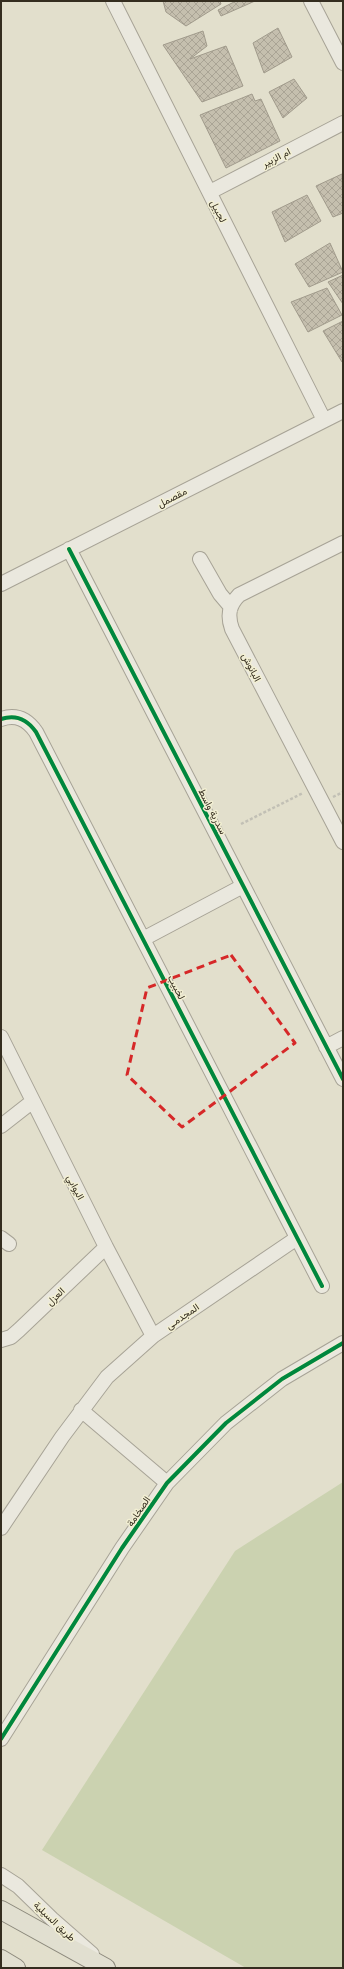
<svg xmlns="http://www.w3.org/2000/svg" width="344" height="1969" font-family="'Times New Roman',Vazirmatn,serif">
	<defs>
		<pattern id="building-cross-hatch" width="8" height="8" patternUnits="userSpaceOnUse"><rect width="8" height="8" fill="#c5bfae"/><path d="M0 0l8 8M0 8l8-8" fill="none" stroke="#aaa495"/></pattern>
	</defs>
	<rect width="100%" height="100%" fill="#e2dfcc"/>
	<path fill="#cbd2b0" d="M343,1482V1968H246L42,1850L235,1551Z"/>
	<path fill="url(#building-cross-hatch)" stroke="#a19b8c" d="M163,1H220L221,4L186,26L166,12Z
		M236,1H255L221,16L218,10Z
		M278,28L292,57L264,73L253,43Z
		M203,31L207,46L190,59L226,46L243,86L202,102L163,45Z
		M294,79L307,98L283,118L269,92Z
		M252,94L255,101L261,99L280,141L226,168L200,115Z
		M342,174L343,213L333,217L316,186Z
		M307,195L321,221L285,242L272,212Z
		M330,243L343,272L309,287L295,264Z
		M343,275V304L328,282Z
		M327,288L342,315L308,332L291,302Z
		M343,321V361L342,362L323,331Z"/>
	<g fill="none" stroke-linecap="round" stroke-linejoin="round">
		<defs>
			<path id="minor" d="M113,1L324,420
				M311,1L343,63
				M210,192L343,123
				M343,543L239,595C229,605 227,615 232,629L343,842
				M69,549L343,1079
				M200,559L220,594L231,607
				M1,584L343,411
				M1,719C16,714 27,719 36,732L322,1286
				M143,939L243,886
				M1,1037L106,1247L153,1336
				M326,1047L343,1038
				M1,1126L33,1101
				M1,1238L9,1244
				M1,1340L11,1337L19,1330L106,1247
				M81,1410L167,1483
				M1,1528L62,1437L107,1377L153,1336L297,1238
				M1,1739L122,1548L167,1483L226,1423L282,1379L343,1343
				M1,1875L18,1886L52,1919L92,1954"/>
			<path id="major" d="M1,1910L106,1968
				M1,1959L16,1968"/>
		</defs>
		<use href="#minor" stroke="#a7a396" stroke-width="16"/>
		<use href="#major" stroke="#8c897c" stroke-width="20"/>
		<path stroke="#c2c0b5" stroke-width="2.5" stroke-dasharray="3 2" stroke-linecap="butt" d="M333,797L343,792
			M241,824L303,793"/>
		<use href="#minor" stroke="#eae8de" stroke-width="14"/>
		<use href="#major" stroke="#e1dfd0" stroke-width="18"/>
		<defs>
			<path id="cycleway" d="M69,549L343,1079
				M1,719C16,714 27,719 36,732L322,1286
				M1,1739L122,1548L167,1483L226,1423L282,1379L343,1343"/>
		</defs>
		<use href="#cycleway" stroke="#f2efd3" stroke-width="6"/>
		<use href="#cycleway" stroke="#00873e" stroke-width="4"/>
	</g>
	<path fill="none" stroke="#d62828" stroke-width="3" stroke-dasharray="8 5" stroke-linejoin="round" d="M231,955L295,1043L182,1127L127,1075L147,988Z"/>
	<g text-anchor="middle" stroke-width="3" stroke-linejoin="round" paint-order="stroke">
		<g font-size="10" fill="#342d1f" stroke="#f2efd3">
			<text transform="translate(276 157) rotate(-27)" y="4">ام الزبير</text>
			<text transform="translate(219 211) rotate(63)" y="4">لجبيل</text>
			<text transform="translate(172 497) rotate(-27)" y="4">مقصمل</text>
			<text transform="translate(252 667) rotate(63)" y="4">البانوش</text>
			<text transform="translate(213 811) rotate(63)" y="4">سدرية واسط</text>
			<text transform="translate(177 987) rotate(63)" y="4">لخبيب</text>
			<text transform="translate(76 1187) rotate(63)" y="4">اليوابي</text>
			<text transform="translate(55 1296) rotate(-44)" y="4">العزل</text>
			<text transform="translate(182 1316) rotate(-34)" y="4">المجدمـى</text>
			<text transform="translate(138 1511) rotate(-56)" y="4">الصخامة</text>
			<text transform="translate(55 1921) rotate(43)" y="4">طريق السيلية</text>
		</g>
	</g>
	<rect width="344" height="1969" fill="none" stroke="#342d1f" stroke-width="4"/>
</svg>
